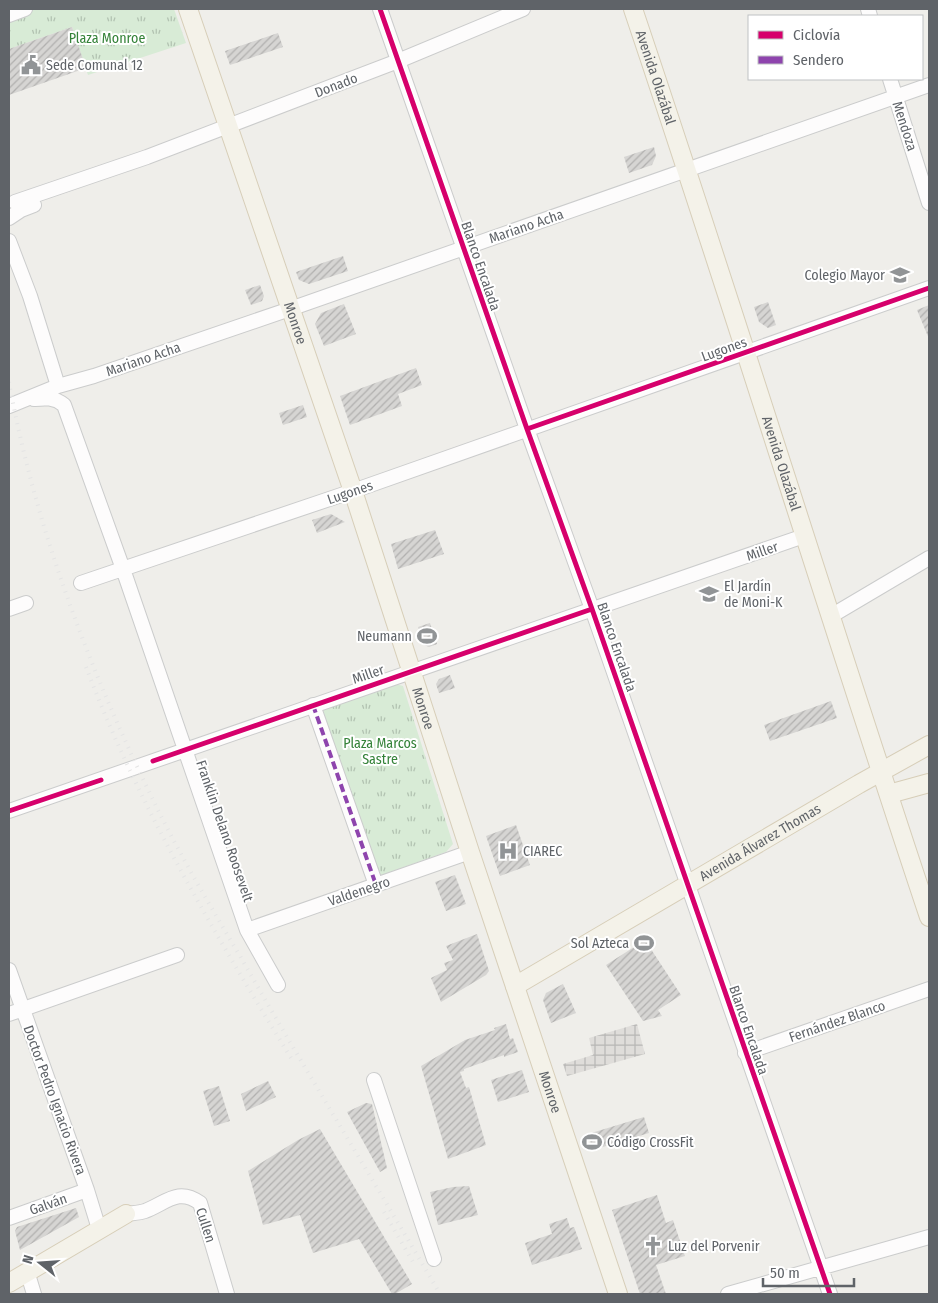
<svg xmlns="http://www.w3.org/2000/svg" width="938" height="1303" font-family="'Fira Sans Condensed',sans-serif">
	<defs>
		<pattern id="industrial-grid" width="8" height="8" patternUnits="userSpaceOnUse" patternTransform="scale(1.25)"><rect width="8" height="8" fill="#dfddda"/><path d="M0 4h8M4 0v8" fill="none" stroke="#b8b7b5"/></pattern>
		<pattern id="park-tufts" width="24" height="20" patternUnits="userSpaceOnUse" patternTransform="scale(1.25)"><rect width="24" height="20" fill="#d8ebd6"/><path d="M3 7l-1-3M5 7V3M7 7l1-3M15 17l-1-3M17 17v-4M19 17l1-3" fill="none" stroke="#b2c2b1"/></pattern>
		<pattern id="building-hatch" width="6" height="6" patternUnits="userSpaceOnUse" patternTransform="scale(1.25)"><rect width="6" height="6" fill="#d6d5d3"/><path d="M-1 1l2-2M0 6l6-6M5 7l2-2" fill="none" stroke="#b1b0af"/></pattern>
	</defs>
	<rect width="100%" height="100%" fill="#efeeea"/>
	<path fill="url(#industrial-grid)" d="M637,1024L645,1054L567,1076L563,1064L593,1055L589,1038Z"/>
	<path fill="url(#park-tufts)" d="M35,9H174L186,43L88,75L72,27L9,49V18Z
		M396,684L403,686L453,844L446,852L376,877L323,710Z"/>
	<path fill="url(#building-hatch)" d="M72,27L86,68L9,95V49Z
		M278,33L283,47L230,65L225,51Z
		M654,147L656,156L652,165L629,173L624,157Z
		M343,256L348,271L309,284L299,280L296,272Z
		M260,285L264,296L262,301L251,305L245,290Z
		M768,302L776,325L768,328L759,322L754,307Z
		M344,304L356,334L324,346L315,324L321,313Z
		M929,305V339L917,310Z
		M416,368L422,385L398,394L402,406L350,425L340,396Z
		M303,405L307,417L283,425L279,413Z
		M331,514L345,522L317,533L312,520Z
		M435,530L444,554L398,569L391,544Z
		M430,623L437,644L429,647L424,645L418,627Z
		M450,675L455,688L439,693L436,684L439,679Z
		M831,701L837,718L770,741L764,725Z
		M516,825L530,865L500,876L486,836Z
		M455,875L466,904L446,911L435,882Z
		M477,934L489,971L486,975L441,1002L431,978L447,970L444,963L453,960L446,946Z
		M645,940L681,995L658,1010L662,1016L643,1021L606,965Z
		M563,984L576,1013L551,1023L543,1000L546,993Z
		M506,1024L510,1039L513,1038L518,1052L504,1057V1055L464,1069V1071L460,1072L466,1088L469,1087L486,1145L448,1159L421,1066L465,1040L495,1030L494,1028Z
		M522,1070L529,1092L498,1102L491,1080Z
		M268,1081L276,1097L246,1111L241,1094Z
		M219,1086L230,1121L214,1126L203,1091Z
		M366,1103L372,1104L387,1168L380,1172L347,1112Z
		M644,1117L649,1133L593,1150L588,1134Z
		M320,1129L412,1284L395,1294H392L359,1239L313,1253L300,1215L263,1225L248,1171L298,1140Z
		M469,1186L478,1215L438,1225L430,1192L453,1187Z
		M657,1195L666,1223L673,1220L685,1256L656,1265L666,1294H640L612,1210Z
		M76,1208L79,1217L20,1250L15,1231L17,1227Z
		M567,1218L570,1228L574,1227L582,1249L532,1265L525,1243L552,1234L549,1224Z"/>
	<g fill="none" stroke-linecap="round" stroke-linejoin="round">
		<defs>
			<path id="minor" d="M380,9L527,429L592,609L830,1294
				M868,9L870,16
				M9,15L25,9
				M890,79L929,203
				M15,202L147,157L398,61L523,9
				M9,218L21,210L34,205
				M9,241L30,296L58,386
				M34,399C45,398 54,397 64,405L123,569L247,930L278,985
				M9,406L58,386L94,376L290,309L929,85
				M81,583L353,491L929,288
				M9,609L26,603
				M831,616L929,558
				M313,705L376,885
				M9,811L804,536
				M247,930L470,852
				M9,970L87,1190L99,1229
				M9,1014L177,955
				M745,1053L929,989
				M374,1080L434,1259
				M126,1214C132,1213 139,1213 145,1211C166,1203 178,1187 200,1203L227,1294
				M9,1218L87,1190
				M27,1271L34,1294
				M728,1294L929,1237"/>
			<g id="major">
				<path id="s1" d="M188,9L353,491L470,852L618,1294"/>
				<path id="s2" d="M633,9C735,311 828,615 929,917"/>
				<path d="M889,794L929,783"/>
				<path id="s3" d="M515,986L859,784L929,745"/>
				<path d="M9,1283L126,1214"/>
			</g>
		</defs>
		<use href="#minor" stroke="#cbcccc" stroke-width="16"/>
		<use href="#major" stroke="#d7ceb8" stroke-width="20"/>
		<use href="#minor" stroke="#fdfcfc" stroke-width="14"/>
		<use href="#major" stroke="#f4f2e9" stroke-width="18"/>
		<path stroke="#e4e4e4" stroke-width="4" stroke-dasharray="1 6" stroke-linecap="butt" d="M9,382C36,532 94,682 162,818C186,865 213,911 240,956C305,1070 374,1181 440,1294
			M86,667C138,805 214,933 291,1058
			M384,1212L413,1262"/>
		<path stroke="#8e44ad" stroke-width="4" stroke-dasharray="8 4" stroke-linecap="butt" d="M313,705L376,885"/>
		<defs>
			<path id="cycleway" d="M380,9L527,429L592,609L830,1294
				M527,429L929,288
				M153,761L592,609
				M9,811L101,780"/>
		</defs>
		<use href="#cycleway" stroke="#fff" stroke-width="8"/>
		<use href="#cycleway" stroke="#d6006c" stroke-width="5"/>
	</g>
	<defs>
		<symbol id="civic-bare" viewBox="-9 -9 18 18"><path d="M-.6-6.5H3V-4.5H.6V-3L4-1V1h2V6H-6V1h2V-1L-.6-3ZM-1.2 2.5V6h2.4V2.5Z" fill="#919496" stroke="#fff" stroke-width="2.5" paint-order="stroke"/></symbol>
		<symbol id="school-bare" viewBox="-9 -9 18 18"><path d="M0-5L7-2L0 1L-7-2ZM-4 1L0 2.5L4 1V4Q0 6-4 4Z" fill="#919496" stroke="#fff" stroke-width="2.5" paint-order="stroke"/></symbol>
		<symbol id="stadium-bare" viewBox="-9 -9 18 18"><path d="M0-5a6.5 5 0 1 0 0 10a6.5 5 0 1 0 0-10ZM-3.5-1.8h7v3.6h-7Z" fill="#919496" stroke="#fff" stroke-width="2.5" paint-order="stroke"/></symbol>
		<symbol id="hospital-bare" viewBox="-9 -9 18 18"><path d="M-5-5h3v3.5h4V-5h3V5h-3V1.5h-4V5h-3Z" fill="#919496" stroke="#fff" stroke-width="2.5" paint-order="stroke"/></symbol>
		<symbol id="church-bare" viewBox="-9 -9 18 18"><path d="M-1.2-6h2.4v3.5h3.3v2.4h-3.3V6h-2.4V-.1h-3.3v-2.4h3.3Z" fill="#919496" stroke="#fff" stroke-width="2.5" paint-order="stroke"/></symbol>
	</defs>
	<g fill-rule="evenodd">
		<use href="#civic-bare" x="17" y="51" width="28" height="28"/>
		<use href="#school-bare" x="886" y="261" width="28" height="28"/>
		<use href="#school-bare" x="695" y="580" width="28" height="28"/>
		<use href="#stadium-bare" x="413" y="622" width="28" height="28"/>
		<use href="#hospital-bare" x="494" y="837" width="28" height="28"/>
		<use href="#stadium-bare" x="630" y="929" width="28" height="28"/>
		<use href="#stadium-bare" x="578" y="1128" width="28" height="28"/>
		<use href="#church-bare" x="639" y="1232" width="28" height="28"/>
	</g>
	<g text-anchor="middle" stroke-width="4" stroke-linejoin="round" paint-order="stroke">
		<g font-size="14" fill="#348238" stroke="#fff">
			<text x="107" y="43">Plaza Monroe</text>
			<text x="380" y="748">Plaza Marcos<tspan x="380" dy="16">Sastre</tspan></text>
		</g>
		<g font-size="14" fill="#5f6368" stroke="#fff" text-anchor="start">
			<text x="46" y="70">Sede Comunal 12</text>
			<text x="885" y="280" text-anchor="end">Colegio Mayor</text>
			<text x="724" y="591">El Jardín<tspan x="724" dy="16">de Moni-K</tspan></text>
			<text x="412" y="641" text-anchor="end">Neumann</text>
			<text x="523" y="856">CIAREC</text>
			<text x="629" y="948" text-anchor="end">Sol Azteca</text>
			<text x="607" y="1147">Código CrossFit</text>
			<text x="668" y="1251">Luz del Porvenir</text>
		</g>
		<g font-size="14" fill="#5f6368" stroke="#fff">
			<text dy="5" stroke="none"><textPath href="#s2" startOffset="72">Avenida Olazábal</textPath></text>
			<text transform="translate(336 85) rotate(-21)" y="5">Donado</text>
			<text transform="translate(905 126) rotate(72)" y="5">Mendoza</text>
			<text transform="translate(526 226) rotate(-19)" y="5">Mariano Acha</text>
			<text transform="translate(481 266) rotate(71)" y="5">Blanco Encalada</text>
			<text dy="5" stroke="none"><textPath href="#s1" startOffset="332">Monroe</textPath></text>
			<text transform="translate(724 349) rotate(-20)" y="5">Lugones</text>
			<text transform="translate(143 359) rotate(-19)" y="5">Mariano Acha</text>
			<text dy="5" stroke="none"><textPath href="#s2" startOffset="478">Avenida Olazábal</textPath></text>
			<text transform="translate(350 492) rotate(-19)" y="5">Lugones</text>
			<text transform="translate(762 551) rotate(-19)" y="5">Miller</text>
			<text transform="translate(617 647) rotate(71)" y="5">Blanco Encalada</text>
			<text transform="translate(368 674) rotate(-19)" y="5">Miller</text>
			<text dy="5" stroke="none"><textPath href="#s1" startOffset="738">Monroe</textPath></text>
			<text transform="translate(225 831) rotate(71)" y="5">Franklin Delano Roosevelt</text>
			<text dy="5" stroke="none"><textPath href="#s3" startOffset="284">Avenida Álvarez Thomas</textPath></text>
			<text transform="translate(359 891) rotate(-19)" y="5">Valdenegro</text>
			<text transform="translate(837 1021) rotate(-19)" y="5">Fernández Blanco</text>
			<text transform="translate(749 1030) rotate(71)" y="5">Blanco Encalada</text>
			<text dy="5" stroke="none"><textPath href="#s1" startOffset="1142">Monroe</textPath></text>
			<text transform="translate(55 1100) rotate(70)" y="5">Doctor Pedro Ignacio Rivera</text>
			<text transform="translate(48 1204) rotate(-19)" y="5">Galván</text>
			<text transform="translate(206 1225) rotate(72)" y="5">Cullen</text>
		</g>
	</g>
	<rect width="938" height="1303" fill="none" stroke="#5f6368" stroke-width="20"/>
	<rect x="748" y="15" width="175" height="65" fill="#ffffff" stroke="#bfc1c3"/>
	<rect x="758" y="31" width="25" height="8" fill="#d6006c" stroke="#bfc1c3"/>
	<text x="793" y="40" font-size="15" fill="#5f6368">Ciclovía</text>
	<rect x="758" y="56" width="25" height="8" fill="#8e44ad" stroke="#bfc1c3"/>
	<text x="793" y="65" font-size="15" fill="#5f6368">Sendero</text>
	<g transform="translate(40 1263) rotate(287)" stroke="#ffffff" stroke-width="4" paint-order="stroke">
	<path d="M0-4L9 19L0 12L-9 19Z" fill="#5f6368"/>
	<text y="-8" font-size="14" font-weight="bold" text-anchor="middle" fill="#5f6368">N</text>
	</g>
	<path d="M763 1278v8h91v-8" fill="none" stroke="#5f6368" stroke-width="2.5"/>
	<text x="770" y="1278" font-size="15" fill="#5f6368" stroke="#ffffff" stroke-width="4" paint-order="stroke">50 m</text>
</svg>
